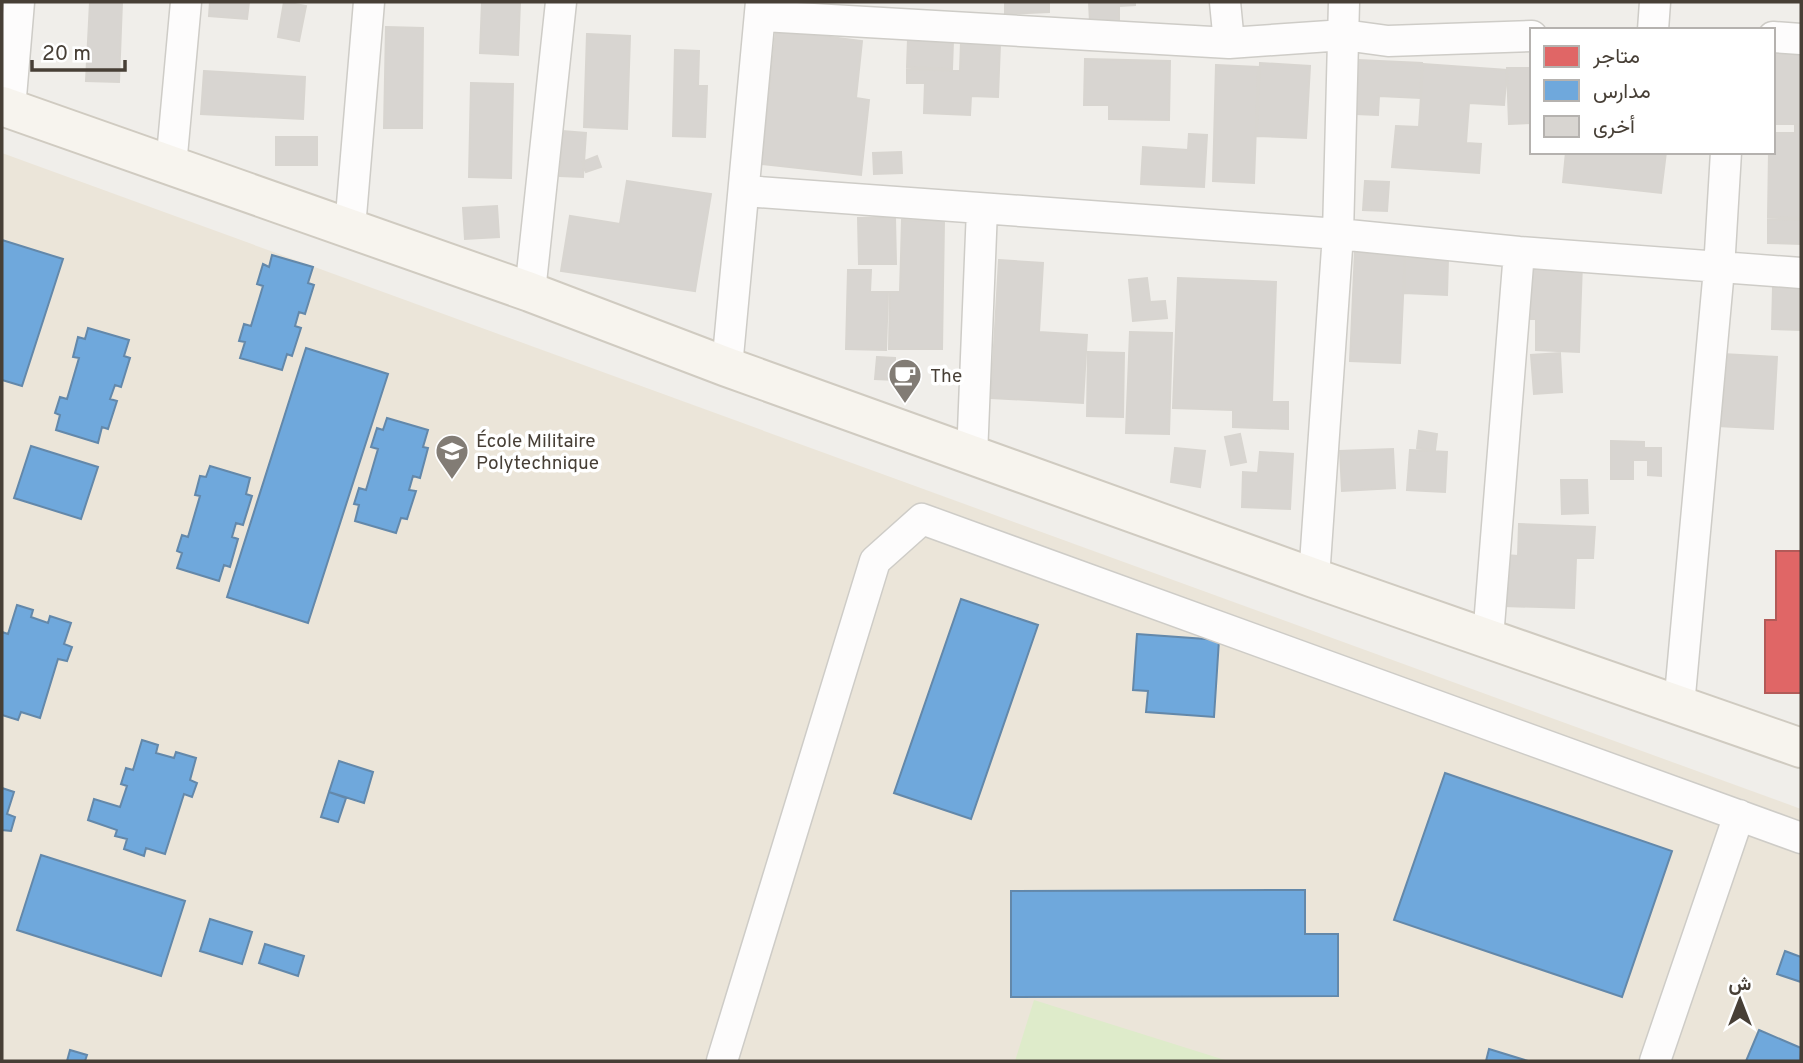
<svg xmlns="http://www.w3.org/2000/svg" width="1803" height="1063" font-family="Overpass,Vazirmatn,sans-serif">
	<rect width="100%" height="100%" fill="#f0eeea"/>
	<path fill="#ebe5d9" d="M2,153L1801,809V1061H2Z"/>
	<path fill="#deebca" d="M1034,1000L1228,1061H1015Z"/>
	<path fill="#e06666" stroke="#b25a58" stroke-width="2" d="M1776,551H1801V693H1765V620H1776Z"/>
	<path fill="#6fa8dc" stroke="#6388aa" stroke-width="2" d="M2,240L63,259L22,386L2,380Z
		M272,255L313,267L308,283L314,285L305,314L299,312L295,326L301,328L292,356L287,354L282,370L240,358L245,342L239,341L244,324L251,326L263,286L257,284L263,264L269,267Z
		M88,328L129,340L124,356L130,358L121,387L115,385L110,399L117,401L108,429L102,427L98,443L56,430L60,415L55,413L60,397L67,399L79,358L73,357L78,337L85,339Z
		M306,348L388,374L308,623L227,597Z
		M387,418L428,430L423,447L428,448L420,478L413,476L409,490L416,491L407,519L401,518L396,533L355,521L359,505L354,504L359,488L366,490L378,449L371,447L377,428L383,430Z
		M31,446L98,467L81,519L14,498Z
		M210,466L250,478L246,494L252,496L243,525L236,523L232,537L238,539L230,567L224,565L219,581L177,568L182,553L177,551L182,535L188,537L200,496L195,495L200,476L206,477Z
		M961,599L1038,625L971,819L894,793Z
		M17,605L33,610L31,617L48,623L50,616L71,623L64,644L72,647L67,661L58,659L40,718L21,712L18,720L2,715V632L8,634Z
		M1137,634L1219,640L1214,717L1146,712L1148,691L1133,690Z
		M142,740L158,745L156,753L174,758L176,752L196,758L190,780L197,783L192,797L184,794L165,854L146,848L144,856L124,849L127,839L115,836L117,830L88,820L94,799L120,807L127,786L121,784L126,768L133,770Z
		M339,761L373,772L364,803L329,792Z
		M1445,773L1672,851L1622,997L1394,920Z
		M2,788L14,792L7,814L15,817L11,831L2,830Z
		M329,792L346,798L338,822L321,817Z
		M41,855L185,901L161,976L17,930Z
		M1305,890V934H1338V996L1011,997V891Z
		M210,919L252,932L242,964L200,951Z
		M265,944L304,956L298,976L259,963Z
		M1785,951L1801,957V982L1777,974Z
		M1759,1030L1801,1048L1800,1061H1746Z
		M1489,1049L1528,1061H1486Z
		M70,1050L87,1055L85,1061H67Z"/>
	<path fill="#d8d5d1" stroke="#d8d5d0" stroke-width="2" d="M90,2H122L119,82L86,81Z
		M210,2H249L247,19L209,16Z
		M284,2L306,6L299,41L278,37Z
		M482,2H520L518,55L480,53Z
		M1005,2H1049V12L1005,14Z
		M1089,2H1135V5L1119,6V21L1090,22Z
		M386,27L423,28L422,128H384Z
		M776,30L862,41L856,98L869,100L861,175L761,164Z
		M587,34L630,36L627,129L584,127Z
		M908,39L953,41L952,69L907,67Z
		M961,42L1000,44L998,97L971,96L970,115L924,113L925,83H907V69L960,71Z
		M1775,49L1801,50V124H1773Z
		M675,50L699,51L698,86H707L705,137L673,136Z
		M1085,59L1170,61L1169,120L1109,119V105H1084Z
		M1358,60L1422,63L1420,98L1379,96L1378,115L1356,114Z
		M1260,63L1310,66L1306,138L1257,136Z
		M1423,64L1507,70L1504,105L1469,103L1466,143L1481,144L1479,173L1392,167L1396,126L1419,127Z
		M1216,65L1258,67L1254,183L1213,181Z
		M1507,68H1532V123L1509,124Z
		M204,71L305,77L303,119L201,114Z
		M471,83L513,84L511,178L469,177Z
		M1795,126H1801V218L1768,217L1769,152H1773V133H1795Z
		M562,131L586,133L583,177L560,176Z
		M1189,134L1207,135L1204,187L1141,184L1143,147L1188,150Z
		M276,137H317V165H276Z
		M901,152L902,173L874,174L873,153Z
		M1566,152H1666L1661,193L1563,182Z
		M597,156L601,167L586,172L582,162Z
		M627,181L711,194L695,291L561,271L570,216L620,224Z
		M1365,181L1389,182L1387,211L1363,210Z
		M497,206L499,237L465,239L463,208Z
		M895,217L896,264H859L858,218Z
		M1768,219L1801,220V244L1768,243Z
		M902,220L944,221L942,349H889L890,292H900Z
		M1355,251L1405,253L1400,363L1350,361Z
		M1405,258L1448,259L1447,295L1405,293Z
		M999,260L1043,263L1039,332L1087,335L1083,403L991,398Z
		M1530,261L1582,263L1579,352L1536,350V319H1528Z
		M848,270H871L870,292H888L886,350L846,349Z
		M1147,278L1150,302L1165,301L1167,318L1133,321L1129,280Z
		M1178,278L1276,282L1272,402H1288V429L1233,427V410L1173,408Z
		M1773,287H1801V330L1772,329Z
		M1130,332L1172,333L1169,434L1126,433Z
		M1088,352L1124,353L1123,417L1087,416Z
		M1560,353L1562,392L1534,394L1531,355Z
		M1722,354L1777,357L1773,429L1718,426Z
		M877,357L895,358V380L875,379Z
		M1419,431L1437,434L1435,450L1417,448Z
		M1240,434L1246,462L1231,465L1225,437Z
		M1611,441L1644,442V448H1661V476L1648,475V460H1633V479H1611Z
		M1175,448L1205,451L1200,487L1171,482Z
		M1393,449L1395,488L1342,491L1340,451Z
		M1410,450L1447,452L1445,492L1407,490Z
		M1260,452L1293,454L1290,509L1242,507L1243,472L1258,473Z
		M1561,480H1587L1588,513L1562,514Z
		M1519,524L1595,527L1593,558H1576L1574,608L1504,606L1506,555L1518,556Z"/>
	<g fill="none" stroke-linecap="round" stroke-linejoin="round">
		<defs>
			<path id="street" d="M1225,2L1229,43
				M761,16L1229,43L1344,35L1388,41L1532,36
				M1653,30L1655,2
				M1773,37L1801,39
				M10,109L19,2
				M171,166L186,2
				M745,191L1338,234L1519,252L1801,273
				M350,228L369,2
				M530,292L561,2
				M727,367L761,2
				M972,456L982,209
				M1314,578L1338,234L1344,2
				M1488,638L1519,252
				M1679,706L1719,269L1726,152
				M722,1061L875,561L922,519L1801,838
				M1655,1061L1739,815"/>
			<path id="secondary" d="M2,106L530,292L727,367L1314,578L1801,748"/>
		</defs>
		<use href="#street" stroke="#ceccc7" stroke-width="33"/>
		<use href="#secondary" stroke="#d0cbc1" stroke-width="42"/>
		<use href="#street" stroke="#fdfcfc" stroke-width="30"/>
		<use href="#secondary" stroke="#f7f4ee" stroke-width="38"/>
	</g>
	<defs>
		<symbol id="cafe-pin" viewBox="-11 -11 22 30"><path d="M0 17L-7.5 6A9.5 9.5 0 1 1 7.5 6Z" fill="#827c75" stroke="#fff"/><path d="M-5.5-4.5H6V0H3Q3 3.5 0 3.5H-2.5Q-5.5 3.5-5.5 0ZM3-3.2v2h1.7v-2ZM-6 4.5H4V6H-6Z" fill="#fff"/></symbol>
		<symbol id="university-pin" viewBox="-11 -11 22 30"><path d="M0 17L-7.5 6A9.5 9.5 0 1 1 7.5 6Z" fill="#827c75" stroke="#fff"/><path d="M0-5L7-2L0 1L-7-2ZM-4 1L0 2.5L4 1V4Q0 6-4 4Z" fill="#fff"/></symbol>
	</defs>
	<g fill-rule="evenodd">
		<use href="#cafe-pin" x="886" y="356" width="38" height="52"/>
		<use href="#university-pin" x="433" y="432" width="38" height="52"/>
	</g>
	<g text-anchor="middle" stroke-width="7" stroke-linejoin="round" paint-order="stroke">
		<g font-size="19" fill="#473f36" stroke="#fff" text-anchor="start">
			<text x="930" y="382">The</text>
			<text x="476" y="447">École Militaire<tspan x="476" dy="22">Polytechnique</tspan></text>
		</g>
	</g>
	<rect width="1803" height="1063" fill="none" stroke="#473f36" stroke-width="7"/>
	<rect x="1530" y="28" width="245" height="126" fill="#ffffff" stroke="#b5b2af" stroke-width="2"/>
	<rect x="1544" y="46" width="35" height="21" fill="#e06666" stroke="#b5b2af" stroke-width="2"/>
	<text x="1593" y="63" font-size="21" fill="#473f36">متاجر</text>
	<rect x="1544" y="80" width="35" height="21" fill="#6fa8dc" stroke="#b5b2af" stroke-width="2"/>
	<text x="1593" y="98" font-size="21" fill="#473f36">مدارس</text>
	<rect x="1544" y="116" width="35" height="21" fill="#d8d5d1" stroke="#b5b2af" stroke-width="2"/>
	<text x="1593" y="133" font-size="21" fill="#473f36">أخرى</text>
	<g transform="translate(1740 1000)" stroke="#ffffff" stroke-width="5" paint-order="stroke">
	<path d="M0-5L12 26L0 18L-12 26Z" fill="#473f36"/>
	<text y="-10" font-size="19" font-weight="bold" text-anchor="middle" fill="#473f36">ش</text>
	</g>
	<path d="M32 60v10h93v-10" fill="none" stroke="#473f36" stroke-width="3.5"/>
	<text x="42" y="60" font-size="21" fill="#473f36" stroke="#ffffff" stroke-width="5" paint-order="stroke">20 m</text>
</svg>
